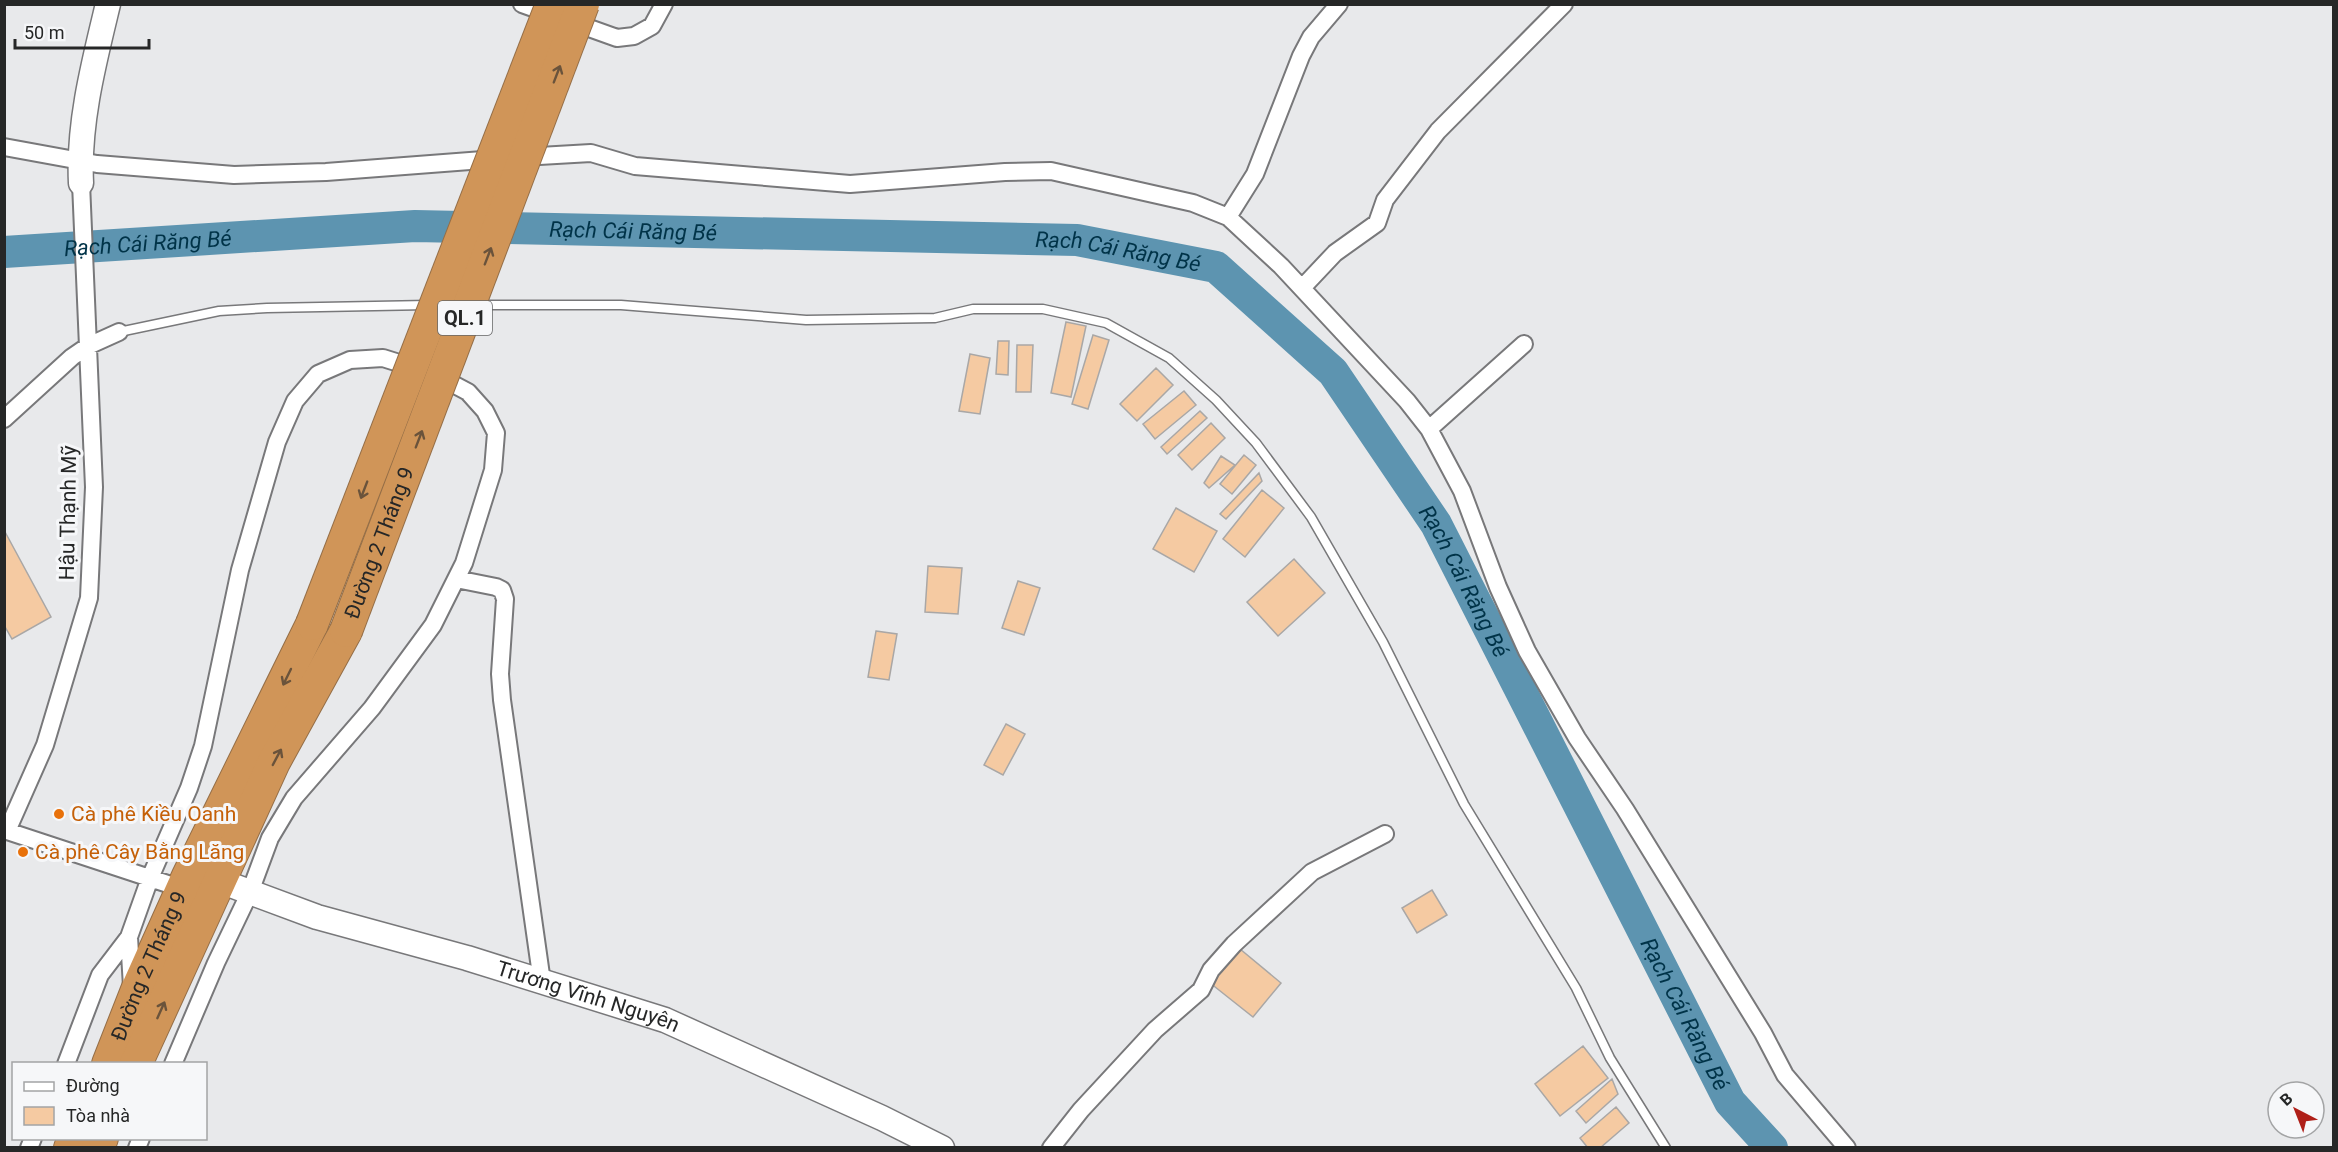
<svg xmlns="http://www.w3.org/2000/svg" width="2338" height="1152" font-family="Roboto,sans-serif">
	<rect width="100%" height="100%" fill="#e8e9eb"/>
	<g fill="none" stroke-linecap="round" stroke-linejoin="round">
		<path stroke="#5d94b0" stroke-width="32" id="s1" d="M4,252L415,226L1077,240L1216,267L1333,372L1436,524L1730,1102L1772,1148"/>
	</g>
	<path fill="#f5caa2" stroke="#a9a7a6" stroke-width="1.5" d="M1066,322L1086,326L1071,397L1051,393Z
		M1093,335L1109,340L1088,409L1072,404Z
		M998,341H1009L1008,375L996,374Z
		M1017,345H1033L1031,392H1016Z
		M970,354L990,358L980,414L959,411Z
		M1156,368L1173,385L1137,421L1120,404Z
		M1184,391L1196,405L1155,439L1143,424Z
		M1200,411L1207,418L1167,454L1161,447Z
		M1211,423L1225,438L1192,470L1178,455Z
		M1244,455L1256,465L1232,494L1220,484Z
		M1221,456L1235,465L1209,488L1204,483Z
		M1259,473L1262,481L1226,519L1220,514Z
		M1262,490L1284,508L1245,557L1223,539Z
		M1176,508L1217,531L1194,572L1153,549Z
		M4,530L51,617L12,639L4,625Z
		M1294,559L1325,593L1278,636L1247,602Z
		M928,566L962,568L958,614L925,612Z
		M1018,581L1040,588L1024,635L1002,628Z
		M876,631L897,634L889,680L868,677Z
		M1006,724L1025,734L1003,775L984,765Z
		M1432,890L1447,915L1417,933L1402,908Z
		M1234,944L1281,983L1253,1017L1205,979Z
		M1583,1046L1608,1078L1560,1116L1535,1084Z
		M1612,1079L1618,1094L1586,1123L1576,1111Z
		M1616,1107L1629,1123L1600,1148H1588L1580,1138Z"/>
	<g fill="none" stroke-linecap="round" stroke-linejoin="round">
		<defs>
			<path id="lane" d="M477,305H621L806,320L935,318L973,309H1043L1106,323L1169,358L1216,400L1256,443L1311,517L1383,642L1464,804L1576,988L1610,1058L1666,1148
				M119,332L219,311L267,308L428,305"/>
			<path id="street" d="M522,4L617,38L634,36L652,26L664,4
				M4,147L97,164L234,175L326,172L496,159
				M522,157L591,153L635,166L850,184L1005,172L1051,171L1193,203L1228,217L1281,266L1407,401L1429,429L1462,491L1498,587L1527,651L1577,738L1625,809L1763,1033L1785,1075L1847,1148
				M1228,217L1255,174L1301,56L1311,37L1339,4
				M1302,288L1335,253L1377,223L1385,200L1438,131L1564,4
				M4,419L72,357L88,346L119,332
				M1429,429L1524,344
				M456,579L496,587L502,590L505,599L500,674L502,700L542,982
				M4,830L183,889
				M7,831L45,745L89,598L94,487L81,183
				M129,937L132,987
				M66,1064L100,975L129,937L150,878L189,788L203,746L240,570L277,442L295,401L318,374L350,360L383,358L434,374L468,392L485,411L496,433L493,470L464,563L433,625L372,708L294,798L270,838L250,892L216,963L173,1064
				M29,1148L33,1138
				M137,1148L141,1138
				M1051,1148L1081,1110L1155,1030L1201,990L1211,970L1234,944L1312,872L1385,834"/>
			<g id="secondary">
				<path d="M81,183C78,123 94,62 108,4"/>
				<path id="s2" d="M220,881L317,917L467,958L665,1020L882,1118L942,1148"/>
			</g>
			<g id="highway">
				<path id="s3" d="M108,1064L139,985L188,876L312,624"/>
				<path d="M136,1064L274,762L346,631"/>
				<path d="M70,1148L74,1138"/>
				<path d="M98,1148L102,1138"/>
			</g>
		</defs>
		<use href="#lane" stroke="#78787a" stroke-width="11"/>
		<use href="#street" stroke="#78787a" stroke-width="20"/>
		<use href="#secondary" stroke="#78787a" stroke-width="27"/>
		<use href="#highway" stroke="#946e47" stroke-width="34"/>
		<use href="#lane" stroke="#fff" stroke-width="8"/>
		<use href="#street" stroke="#fff" stroke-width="16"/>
		<use href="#secondary" stroke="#fff" stroke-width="24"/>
		<use href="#highway" stroke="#d09558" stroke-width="32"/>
		<defs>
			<g id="highway-bridge">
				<path d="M312,624L552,4"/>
				<path id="s4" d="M346,631L583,4"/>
			</g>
		</defs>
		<use href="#highway-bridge" stroke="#946e47" stroke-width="34" stroke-linecap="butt"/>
		<use href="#highway-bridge" stroke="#d09558" stroke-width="32"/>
	</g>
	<defs><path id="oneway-shaft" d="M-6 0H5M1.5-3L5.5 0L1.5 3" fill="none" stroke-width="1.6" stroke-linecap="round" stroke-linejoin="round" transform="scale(1.5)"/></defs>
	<g stroke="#6a533b">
		<use href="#oneway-shaft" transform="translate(557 74) rotate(-69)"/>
		<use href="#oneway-shaft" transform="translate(488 256) rotate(-69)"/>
		<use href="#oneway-shaft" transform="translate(419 439) rotate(-69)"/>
		<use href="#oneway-shaft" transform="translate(364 490) rotate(111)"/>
		<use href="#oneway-shaft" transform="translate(287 677) rotate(116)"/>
		<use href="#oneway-shaft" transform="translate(277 757) rotate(-62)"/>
		<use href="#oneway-shaft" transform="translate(161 1010) rotate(-66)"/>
	</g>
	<g fill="#e8710a" stroke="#f6f7f9" stroke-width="2">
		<circle cx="59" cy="814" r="6"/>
		<circle cx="23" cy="852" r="6"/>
	</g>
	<g text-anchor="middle" stroke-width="6" stroke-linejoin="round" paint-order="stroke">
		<rect fill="#f6f7f9" stroke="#646566" stroke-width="1.5" x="438" y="301" width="54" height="34" rx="4.5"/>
		<g font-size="20" font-weight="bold" fill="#262727">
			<text x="465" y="325">QL.1</text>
		</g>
		<g font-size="21" fill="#262727" stroke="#f6f7f9">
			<text transform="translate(68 513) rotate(-89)" y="7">Hậu Thạnh Mỹ</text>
			<text dy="7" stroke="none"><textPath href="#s4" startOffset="94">Đường 2 Tháng 9</textPath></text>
			<text dy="7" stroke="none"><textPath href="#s3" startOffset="106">Đường 2 Tháng 9</textPath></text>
			<text dy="7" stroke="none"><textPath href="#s2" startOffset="386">Trương Vĩnh Nguyên</textPath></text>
		</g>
		<g font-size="21" fill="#c56008" stroke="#f6f7f9" text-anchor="start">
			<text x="71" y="821">Cà phê Kiều Oanh</text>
			<text x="35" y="859">Cà phê Cây Bằng Lăng</text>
		</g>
		<g font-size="22" font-style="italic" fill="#003348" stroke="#f6f7f9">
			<text dy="8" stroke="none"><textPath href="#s1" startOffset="630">Rạch Cái Răng Bé</textPath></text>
			<text dy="8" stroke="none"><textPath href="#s1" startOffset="144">Rạch Cái Răng Bé</textPath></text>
			<text dy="8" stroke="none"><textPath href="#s1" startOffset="1116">Rạch Cái Răng Bé</textPath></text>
			<text dy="8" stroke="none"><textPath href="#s1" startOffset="1620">Rạch Cái Răng Bé</textPath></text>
			<text dy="8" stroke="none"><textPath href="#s1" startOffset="2106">Rạch Cái Răng Bé</textPath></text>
		</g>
	</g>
	<rect width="2338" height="1152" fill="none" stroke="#262727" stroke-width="12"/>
	<rect x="12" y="1062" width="195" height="78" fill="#f6f7f9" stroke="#a3a4a5" stroke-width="1.5"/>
	<rect x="24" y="1082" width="30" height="9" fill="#ffffff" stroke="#a3a4a5" stroke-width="1.5"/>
	<text x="66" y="1092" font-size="18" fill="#262727">Đường</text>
	<rect x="24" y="1107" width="30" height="18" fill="#f5caa2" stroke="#a3a4a5" stroke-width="1.5"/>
	<text x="66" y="1122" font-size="18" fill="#262727">Tòa nhà</text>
	<g transform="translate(2296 1110) rotate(318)"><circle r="28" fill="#f6f7f9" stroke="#a3a4a5" stroke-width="1.5"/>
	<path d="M0-4.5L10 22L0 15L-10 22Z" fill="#af1f18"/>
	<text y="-9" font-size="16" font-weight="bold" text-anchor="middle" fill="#262727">B</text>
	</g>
	<path d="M15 39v9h134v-9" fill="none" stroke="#262727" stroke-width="3"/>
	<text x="24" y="39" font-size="18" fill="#262727" stroke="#f6f7f9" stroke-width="4.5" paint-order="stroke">50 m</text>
</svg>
